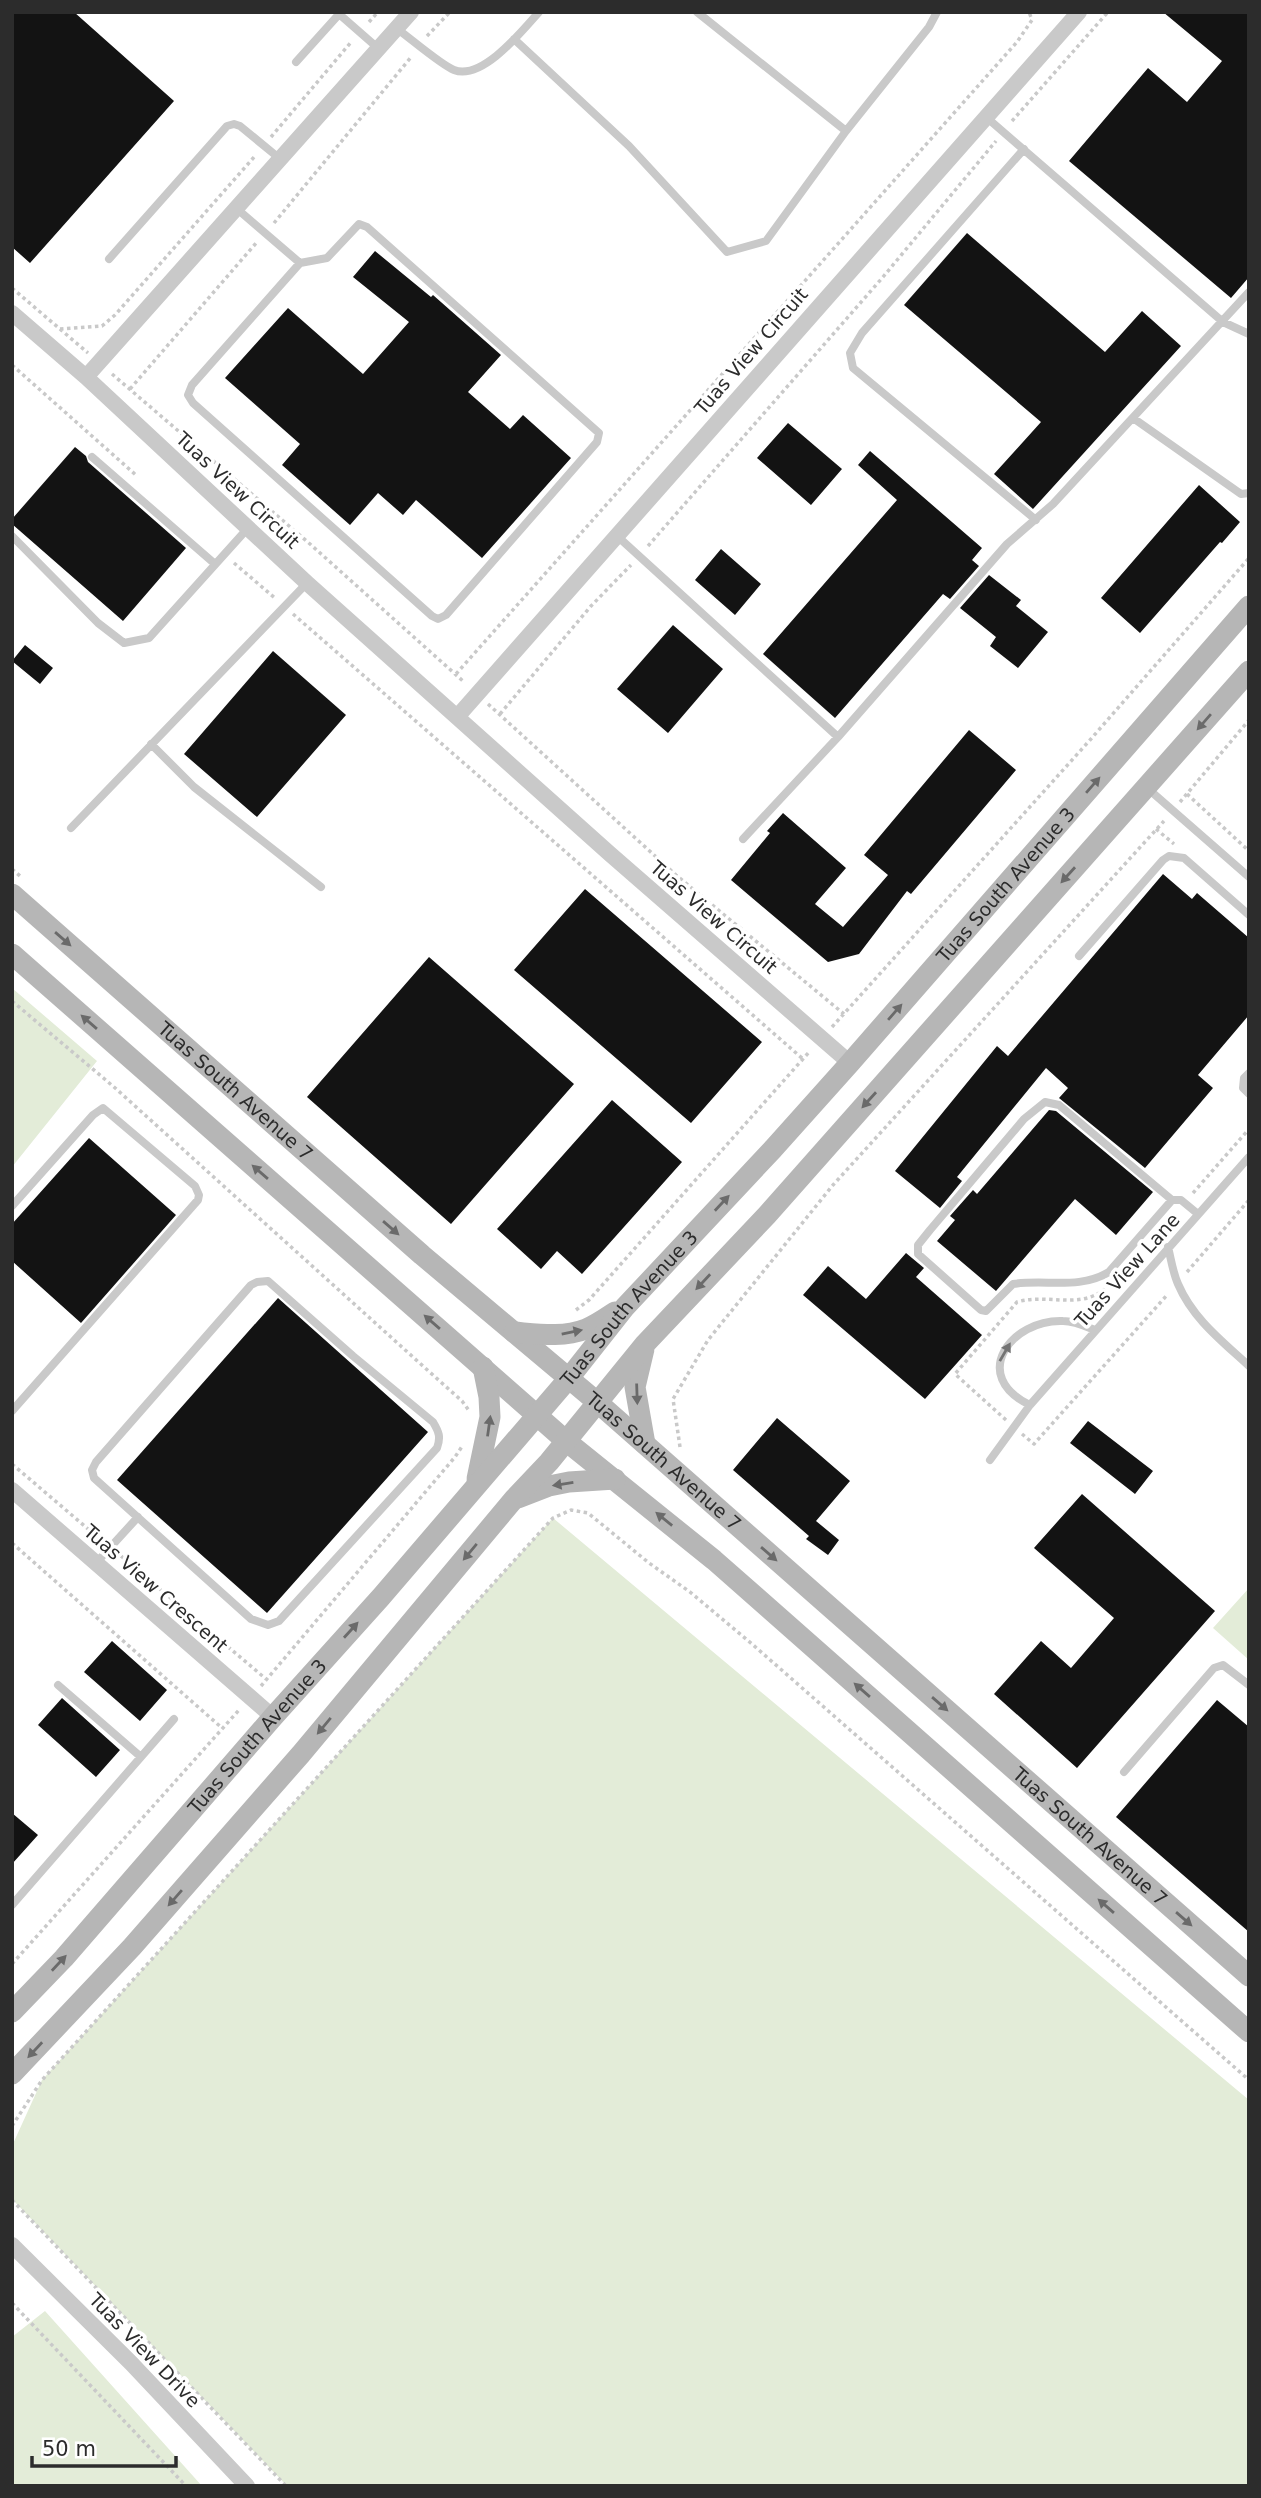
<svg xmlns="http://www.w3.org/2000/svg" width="1261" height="2498" font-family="'DejaVu Sans',sans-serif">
	<rect width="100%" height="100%" fill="#fff"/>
	<path fill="#e3ecd8" d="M12,988L97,1061L12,1167Z
		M553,1518L1249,2100V2486H287L12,2199V2146L42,2080Z
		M1249,1588V1660L1213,1628Z
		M45,2311L202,2486H12V2337Z"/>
	<path fill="#131313" d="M12,12H74L174,101L30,263L12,247Z
		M1163,12H1249V277L1231,298L1069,161L1148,68L1187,102L1222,61Z
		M967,233L1105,352L1142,311L1181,346L1033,509L994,474L1041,422L904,305Z
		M375,251L431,297L433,295L501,355L468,392L510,429L523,415L571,458L482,558L416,500L403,515L378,493L350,525L282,465L300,444L225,378L288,308L363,374L409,322L353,277Z
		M788,423L842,469L811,505L757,458Z
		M75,447L86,456L88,462L186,548L123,621L12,524V519Z
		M870,451L982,548L972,560L979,566L950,599L943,594L835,718L763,654L897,500L858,465Z
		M1199,485L1240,522L1222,543L1220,542L1140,633L1101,598Z
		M721,549L761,584L735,615L695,580Z
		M989,575L1021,600L1016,606L1048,632L1018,668L990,646L996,637L960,608Z
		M673,625L723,669L668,733L617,689Z
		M25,645L53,668L40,684L12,661Z
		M273,651L346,715L257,817L184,754Z
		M969,730L1016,770L911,894L907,891L859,954L828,962L731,880L770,833L767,831L783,813L846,868L815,904L843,927L888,875L864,855Z
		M1163,874L1192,899L1197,893L1249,938V1015L1198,1075L1213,1088L1145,1168L1059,1098L1068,1088L1046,1068L957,1177L962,1181L940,1208L895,1171L997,1046L1008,1056Z
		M585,889L762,1042L691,1123L514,970Z
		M429,957L574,1084L451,1224L307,1097Z
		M612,1100L682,1162L582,1274L557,1251L541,1269L497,1229Z
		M1049,1110L1056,1111L1153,1192L1116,1235L1075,1199L996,1291L937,1241L955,1220L950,1216L973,1190L977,1194Z
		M89,1138L176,1215L81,1323L12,1261V1224Z
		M906,1253L924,1268L916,1277L982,1335L925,1399L803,1295L828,1266L866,1299Z
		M278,1298L428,1432L267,1613L117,1480Z
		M777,1418L850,1481L816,1521L839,1540L828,1555L806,1539L809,1536L733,1470Z
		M1088,1421L1153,1471L1135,1494L1070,1443Z
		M1082,1494L1215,1611L1077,1768L994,1694L1041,1641L1071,1668L1114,1618L1034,1548Z
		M112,1641L167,1690L140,1721L84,1672Z
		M62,1698L120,1750L96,1777L38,1725Z
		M1217,1700L1249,1727V1932L1116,1817Z
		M12,1813L38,1835L12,1864Z"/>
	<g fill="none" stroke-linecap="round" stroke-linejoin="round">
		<path stroke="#c9c9c9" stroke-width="3.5" stroke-dasharray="3.5 3.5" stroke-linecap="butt" d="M369,22L378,12
			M427,36L450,12
			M1012,121L1108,12
			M271,137L352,41
			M274,223L412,56
			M12,288L88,353
			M60,329L102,326L115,315L255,156
			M12,365L137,476
			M112,374L310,544L464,682
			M130,389L257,242
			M648,546L883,277L996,141
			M234,563L276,599
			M293,614L803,1059
			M456,674L1017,42L1032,20L1029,12
			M488,704L676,875L844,1014
			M500,714L591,606L631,565
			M1187,794L1249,851
			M1180,802L1249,720
			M1156,829L1174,844
			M12,869L20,876
			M12,1001L114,1087L424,1367L462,1401L470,1412
			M832,1027L1090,740L1249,558
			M1193,1193L1249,1129
			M1187,1272L1249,1200
			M576,1310L589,1300L810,1051
			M1006,1420L955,1374L1017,1302C1047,1293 1079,1310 1105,1289
			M1022,1434L1034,1444L1168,1294
			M680,1447L673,1399L708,1340L833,1185L1164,821
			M12,1464L101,1540
			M12,1543L222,1728
			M121,1556L266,1679
			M261,1686L455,1457L463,1445
			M12,1964L239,1710
			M12,2126L42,2080L522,1552L553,1518L571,1510L588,1513L649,1563L690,1592L752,1644L1249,2080
			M12,2200L286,2486
			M12,2303L186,2486"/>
		<path stroke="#c9c9c9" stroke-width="8" d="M697,12L846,131
			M339,14L379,49
			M396,28C410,38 441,65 454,70C482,81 522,31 539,12
			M514,39L629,146L727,252L766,241L846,131L929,27L937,12
			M296,62L341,12
			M986,117L1223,322L1249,334
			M1024,149L862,333L850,353L853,368L1036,520
			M236,208L300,263
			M359,224L367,227L599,433L597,442L446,615L438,619L432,616L193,403L188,395L192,385L300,263L327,258Z
			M109,259L227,126L234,124L240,126L279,158
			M1133,418L1241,494L1249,493
			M92,457L215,564
			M616,535L838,737
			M12,536L98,623L124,643L149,638L248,528
			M151,744L194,787L321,887
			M1146,787L1249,877
			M71,828L307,583
			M743,839L838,737L1007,544L1053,504L1249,292
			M1079,956L1163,860L1169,856L1184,858L1249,915
			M1249,1073L1244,1078L1243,1088L1249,1094
			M1172,1200L1059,1105L1045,1102L1024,1119L930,1230L918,1245V1254L981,1310L986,1311L1013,1284C1046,1279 1079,1290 1109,1272L1172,1200H1181L1198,1214
			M12,1206L93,1115L103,1108L195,1186L199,1195L198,1200L12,1411
			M1168,1247C1171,1259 1173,1273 1178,1284C1193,1319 1222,1341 1249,1366
			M268,1281L353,1356L433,1422C439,1432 441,1437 437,1448L279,1621L268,1625L251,1619L94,1478L92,1470L96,1462L251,1285L257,1282Z
			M1030,1405C969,1376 1011,1319 1063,1321C1074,1321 1085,1326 1095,1330
			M990,1460L1030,1405L1249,1157
			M96,1563L138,1517
			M58,1685L141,1757
			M1124,1772L1214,1668L1223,1665L1249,1685
			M12,1905L174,1719"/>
		<path stroke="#c9c9c9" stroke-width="16" d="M12,313L86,377L307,583L610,854L850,1063
			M86,377L411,12
			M457,717L1079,12
			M12,1490L273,1717
			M12,2245L131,2363L247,2486"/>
		<g stroke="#b6b6b6" stroke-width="21">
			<path id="s1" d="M12,894L422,1255L597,1402L1249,1976"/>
			<path d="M12,954L566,1441L714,1560L1249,2032"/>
			<path d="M514,1332C538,1334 563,1338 586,1329C596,1325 606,1318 615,1312"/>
			<path d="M644,1349L635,1387L645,1444"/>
			<path d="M477,1479L490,1417L489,1397L483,1367"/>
			<path d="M518,1498L549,1486L569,1482L615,1479"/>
			<path id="s2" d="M12,2012L64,1958L273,1717L381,1597L569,1378L625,1307L773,1149L850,1063L1249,606"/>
			<path d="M12,2074L132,1947L301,1754L514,1499L549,1462L645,1344L767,1215L1249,671"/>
		</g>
	</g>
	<defs><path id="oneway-solid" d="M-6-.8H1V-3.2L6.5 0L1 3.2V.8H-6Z" transform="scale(1.75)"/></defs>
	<g fill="#6a6a6a">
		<use href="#oneway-solid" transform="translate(1204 722) rotate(131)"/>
		<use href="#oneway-solid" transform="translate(1093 785) rotate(-49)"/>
		<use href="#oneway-solid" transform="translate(1068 875) rotate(132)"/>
		<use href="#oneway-solid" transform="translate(63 939) rotate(41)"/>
		<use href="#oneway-solid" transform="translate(895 1012) rotate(-49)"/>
		<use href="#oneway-solid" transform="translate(89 1022) rotate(-139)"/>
		<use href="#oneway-solid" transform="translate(869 1100) rotate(132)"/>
		<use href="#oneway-solid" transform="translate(260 1172) rotate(-139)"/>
		<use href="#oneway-solid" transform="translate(722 1203) rotate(-47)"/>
		<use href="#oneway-solid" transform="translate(391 1228) rotate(41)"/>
		<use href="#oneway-solid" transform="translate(703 1282) rotate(133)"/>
		<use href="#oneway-solid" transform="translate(432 1322) rotate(-139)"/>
		<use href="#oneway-solid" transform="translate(572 1332) rotate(-11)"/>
		<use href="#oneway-solid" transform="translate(637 1394) rotate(88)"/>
		<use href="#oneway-solid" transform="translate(489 1426) rotate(-82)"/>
		<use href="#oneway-solid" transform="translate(563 1484) rotate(171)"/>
		<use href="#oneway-solid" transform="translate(664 1519) rotate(-141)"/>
		<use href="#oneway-solid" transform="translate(470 1552) rotate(130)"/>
		<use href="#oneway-solid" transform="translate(769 1554) rotate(41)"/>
		<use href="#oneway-solid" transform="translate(351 1630) rotate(-48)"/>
		<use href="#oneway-solid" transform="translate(862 1690) rotate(-139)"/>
		<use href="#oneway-solid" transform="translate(940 1704) rotate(41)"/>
		<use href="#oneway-solid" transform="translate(324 1726) rotate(130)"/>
		<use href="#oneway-solid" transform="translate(175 1898) rotate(131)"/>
		<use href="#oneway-solid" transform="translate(1106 1906) rotate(-139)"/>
		<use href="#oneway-solid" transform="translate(1184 1919) rotate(41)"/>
		<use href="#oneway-solid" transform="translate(59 1963) rotate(-47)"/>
		<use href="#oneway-solid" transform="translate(35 2050) rotate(133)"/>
	</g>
	<use fill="#737373" href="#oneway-solid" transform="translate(1005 1352) rotate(-60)"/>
	<g text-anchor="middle" stroke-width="7" stroke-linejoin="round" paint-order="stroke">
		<g font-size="19" fill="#2c2c2c" stroke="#fff">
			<text transform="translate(751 351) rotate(-49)" y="7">Tuas View Circuit</text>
			<text transform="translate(238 490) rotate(43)" y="7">Tuas View Circuit</text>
			<text dy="7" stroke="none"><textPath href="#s2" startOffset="1503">Tuas South Avenue 3</textPath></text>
			<text transform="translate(714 917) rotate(41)" y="7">Tuas View Circuit</text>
			<text dy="7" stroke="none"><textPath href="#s1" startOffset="298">Tuas South Avenue 7</textPath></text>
			<text transform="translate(1127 1270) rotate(-48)" y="7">Tuas View Lane</text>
			<text dy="7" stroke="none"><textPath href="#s2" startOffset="936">Tuas South Avenue 3</textPath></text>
			<text dy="7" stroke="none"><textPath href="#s1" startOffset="864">Tuas South Avenue 7</textPath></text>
			<text transform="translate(156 1588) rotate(41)" y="7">Tuas View Crescent</text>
			<text dy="7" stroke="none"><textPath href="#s2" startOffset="369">Tuas South Avenue 3</textPath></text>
			<text dy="7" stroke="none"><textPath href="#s1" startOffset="1432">Tuas South Avenue 7</textPath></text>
			<text transform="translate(145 2350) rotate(46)" y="7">Tuas View Drive</text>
		</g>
	</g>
	<rect width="1261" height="2498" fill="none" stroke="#2c2c2c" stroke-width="28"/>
	<path d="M32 2456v10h144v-10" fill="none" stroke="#2c2c2c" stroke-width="3.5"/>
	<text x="42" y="2456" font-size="21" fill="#2c2c2c" stroke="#ffffff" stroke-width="5" paint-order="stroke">50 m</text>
</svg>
